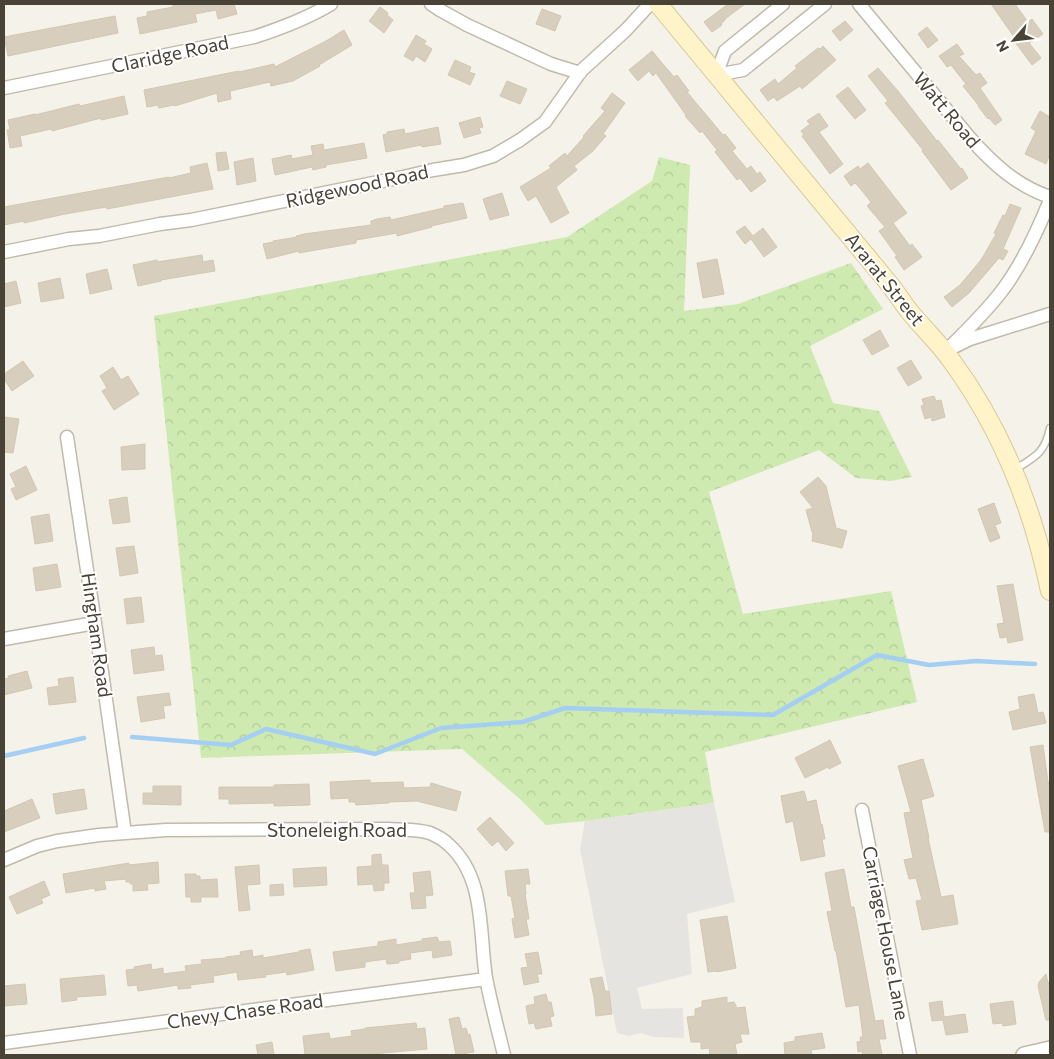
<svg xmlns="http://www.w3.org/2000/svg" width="1054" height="1059" font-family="Commissioner,sans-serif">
	<defs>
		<pattern id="forest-crowns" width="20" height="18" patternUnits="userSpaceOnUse" patternTransform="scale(1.25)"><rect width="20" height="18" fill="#ceeab1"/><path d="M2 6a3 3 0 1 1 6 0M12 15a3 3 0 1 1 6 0" fill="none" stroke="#b2ca99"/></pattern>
	</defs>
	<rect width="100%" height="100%" fill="#f5f2e9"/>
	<path fill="url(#forest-crowns)" d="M659,157L690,165L684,311L738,304L851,263L883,309L810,346L833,403L879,411L912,477L890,481L856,478L819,450L709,492L743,614L891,591L917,702L705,752L714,803L585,821L546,825L520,799L462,749L201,758L154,316L567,237L652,181Z"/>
	<path fill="#e6e4e1" d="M714,803L735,902L687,914L692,974L637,988L642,1009L683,1008L684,1038L653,1037L641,1033L629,1036L617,1033L580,849L585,821Z"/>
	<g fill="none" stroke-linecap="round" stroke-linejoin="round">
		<path stroke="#a4cff3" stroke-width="4.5" d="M132,737L231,745L266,729L375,754L441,728L523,722L565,708L773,715L877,655L929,665L976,661L1035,664
			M4,756L84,738"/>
	</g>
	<path fill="#d7cebe" stroke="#d2c7b1" d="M173,4H234L237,14L218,19L216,10L195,14L197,22L140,34L137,18L147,16V12L173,7Z
		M728,4H745L725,19V20L721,24L722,25L712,32L704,22Z
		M991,4H1015L1028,22L1032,19L1043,34L1029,43L1041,58L1032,65L1012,38L1014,37Z
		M380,7L388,13L387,15L393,20L384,33L369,21Z
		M542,9L561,16L555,31L536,24Z
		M115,16L118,33L8,56L4,37Z
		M845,21L853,30L840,41L832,31Z
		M927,27L938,40L928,48L918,34Z
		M344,30L352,45L319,65L320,66L293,81L271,86L270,82L230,91L231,99L218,102L217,93L175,106L174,105L159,108L158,105L147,107L144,90L239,71V72L274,64L275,67L326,41Z
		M416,35L426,41L424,44L432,49L425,62L416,56L413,61L404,56Z
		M957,44L964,54L959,56L976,75L980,73L987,83L980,88L1002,120L995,125L989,118L988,119L978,106H979L963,86L966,84L951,65L947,67L939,56Z
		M823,46L836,60L802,89L800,86L777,101L774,97L768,101L760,90L775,79L778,84L797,68L795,66L818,48L820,49Z
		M652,51L674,77L677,75L689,91L687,92L723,135L725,134L736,148L732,151L747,169L751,166L757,174L760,172L766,181L751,192L740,178L737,180L715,152L717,150L702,131L700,133L685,116L686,115L656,73L653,76L649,71L638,81L629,70Z
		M455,60L471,67L469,72L475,74L470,85L448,75Z
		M878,68L898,91L937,141L938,140L961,169L962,168L968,178L951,190L922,151L923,150L885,103L888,101L868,76Z
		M507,81L527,89L520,104L500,96Z
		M848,87L866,110L855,119L836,96Z
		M612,93L625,103L603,134L606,136L593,151L574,166L577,170L556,187L569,213L551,223L536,196L528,201L520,187L551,168L549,166L565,153L567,156L584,137L583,136L605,111L601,108Z
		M124,96L128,114L101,120V118L52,131L51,129L20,136L22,146L10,148L7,130H10L8,120L35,114V115L79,104L80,106Z
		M1040,111L1050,117V154L1046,164L1025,154L1036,131L1031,128Z
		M819,113L828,126L819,132L843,164L830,174L802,136L804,135L801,131L810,124L807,121Z
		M480,117L483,127L479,128L481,133L464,138L459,123Z
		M438,127L441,144L422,147L421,145L386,152L383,135L387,134V132L404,129L405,134Z
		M364,143L367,158L326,165V167L313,170L312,167L275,175L272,159L291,155L292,159L313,155L311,146L323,144L324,150Z
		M226,152L229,169L218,171L216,153Z
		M253,158L256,181L237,185L234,162Z
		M207,163L213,189L107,209L106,207L65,214L24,223V221L4,225V207L169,177V178L191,173L190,167Z
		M868,163L907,213L893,223L910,246L912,244L922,257L904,270L895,257L897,256L879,231L885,227L867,206L871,202L858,186L855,183L851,186L844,176L858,166L860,169Z
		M502,193L509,215L490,220L483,199Z
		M463,203L467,218L431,226L432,227L397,236V233L356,240V243L299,253V251L267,259L263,244L273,242V241L297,237L296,236L304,234L371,225V221L377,219L390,217L391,220L444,208V206Z
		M1010,204L1021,208L1003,249L1008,251L1003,260L999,258L969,293L952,307L944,297L960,285L981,260L996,234L994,233L1003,215L1005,216Z
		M745,226L753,236L763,228L777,247L764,257L751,239L745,244L736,232Z
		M202,255L203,262L213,260L215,271L161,280V281L138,286L133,265L157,260V262Z
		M717,259L724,294L703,298L697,263Z
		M107,269L112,289L90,294L86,274Z
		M60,278L64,298L41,302L38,283Z
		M16,281L21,303L4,307V284Z
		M880,330L889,346L872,355L863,340Z
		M911,360L922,378L908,386L897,368Z
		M23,361L34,376L12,391L4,379V374Z
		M113,367L121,380L128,376L139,394L114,410L102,391L107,388L100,376Z
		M934,396L936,401L941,400L945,417L932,421L931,417L925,419L921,406L924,405L922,399Z
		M4,417L19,419L13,453L4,452Z
		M145,444V469L122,470L121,447Z
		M26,466L37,490L16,500L11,489L16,487L10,474Z
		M818,477L826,486L836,528L847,531L842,548L812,541L813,533L812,532L806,510L813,508L800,492Z
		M127,497L130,522L113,524L109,500Z
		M994,503L1001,523L995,525L1000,538L990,542L978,509Z
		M49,514L53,541L35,544L31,517Z
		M134,546L138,573L120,576L116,548Z
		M57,564L61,587L36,591L33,568Z
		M1013,584L1023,640L1008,643L1007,637L1000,638L997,624L1004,623L997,586Z
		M141,597L144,622L127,624L124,599Z
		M154,647L155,656L162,655L164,670L134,674L131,650Z
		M27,671L32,688L4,695V679L9,678L8,676Z
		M73,677L76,702L49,705L47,688L59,686L58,679Z
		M169,693L171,705L163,706L165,718L141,722L137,697Z
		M1034,694L1038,713L1043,712L1046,723L1013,730L1009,712L1020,709L1018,697Z
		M830,740L841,763L829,769L828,767L805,778L795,758Z
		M1043,745L1048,782H1050V832H1045L1030,747Z
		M923,759L934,796L921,800L929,838H928L941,897L953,895L958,924L922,930L916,901L922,900L916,878L909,879L904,860L913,858L904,813L911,812L898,766Z
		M370,780V783L403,782L404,788L430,787L431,783L461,792L456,811L417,801L389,802V803L356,805L355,802H349V798L331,799L330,782Z
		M309,784L310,805L274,806V803L229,804V799H219V787H274V785Z
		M153,786H181V805L143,804V793H153Z
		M84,789L87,809L56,814L53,794Z
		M804,791L807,802L816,800L821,825L822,824L825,839H822L825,856L801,861L793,821L786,823L781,796Z
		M32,799L40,818L4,832V811Z
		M490,817L514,843L506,851L498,841L492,846L477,829Z
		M381,854L382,865H388L389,883H384V890L374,891L373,884L358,885L357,867L372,866V855Z
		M158,862L159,883L147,884L148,890L133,891V884H130V882H126V879L104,881L106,889L95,891V888L66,893L63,874L129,863V865Z
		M259,865L260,884L247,885L250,910L239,911L235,867Z
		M326,867L327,885L294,887L293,869Z
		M528,869L530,884H525L526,894H525L529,919H526L529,935L515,938L512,919L515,918L511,896H508L505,871Z
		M844,869L851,907H854L875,1021L883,1020L886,1039H879L882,1055H863L862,1051L858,1052L857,1042L861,1041L860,1037H863L859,1005L846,1007L836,951H835L827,912L832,911L825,873Z
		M430,871L433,895L425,896L426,908L412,909L410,893H415L413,873Z
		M185,874H196V876H200V880L217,879L218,897H201V902H191V897H186Z
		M44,881L50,895L41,899L43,903L17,914L9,897Z
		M283,884L284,895L270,896V885Z
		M727,916L736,968L717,972V971L708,972L700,920Z
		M437,937L439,942L450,941L452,955L433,958L432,950L410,953L411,959L399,961V963L387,964L386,959L365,962V967L336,971L333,952L378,946V942L396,939V945L422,941V939Z
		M310,949L314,970L287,975L286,972L265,975L266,977L238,980L237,972L213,976L214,982L190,985L191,988L178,989V985L138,991L137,985L128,986L126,970L135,969L134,967L151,964L152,970L163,968V974L186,971L185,966L202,964L201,960L226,958V957L241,955L240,952L252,950L253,957L263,955V958L299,952V951Z
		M538,952L542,974H537L539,982L524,985L521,968L528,967L525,954Z
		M1046,974L1048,983L1050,982V1020H1046L1038,986L1039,982Z
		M104,975L106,995L76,997L77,1000L62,1002L60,979Z
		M602,977L605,991H609L612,1014L596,1016L594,997L590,979Z
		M25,984L27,1004L4,1006V986Z
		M546,994L548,1002H551L554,1016L550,1017L552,1026L536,1029L534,1023L529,1024L526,1006L535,1004L534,997Z
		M727,997V1003L734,1002L737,1008L745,1007L749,1034H740L742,1042L735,1044L737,1055H710L709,1048L701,1049V1042H691L687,1017L695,1016V1009L702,1007V1001Z
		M942,1001L944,1017L965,1014L968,1032L946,1035L943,1020L932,1021L929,1003Z
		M1013,1001L1016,1024L1003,1026L1002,1023L993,1024L990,1004Z
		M459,1017L462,1029L466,1028L468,1035L470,1034L474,1052L456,1055L449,1019Z
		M416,1023L417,1029L425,1028L427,1049L361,1055H305L303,1036L329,1033L330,1039L352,1036L351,1031L365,1029V1028Z
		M822,1033L825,1048L811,1050L812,1055H785L784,1043L795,1041V1037Z
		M272,1042L274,1055H258L256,1045Z"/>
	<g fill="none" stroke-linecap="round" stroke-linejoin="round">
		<defs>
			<path id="service" d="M1014,470C1035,457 1045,453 1050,428"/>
			<path id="minor" d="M431,4L440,10L467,25L551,64L580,73L581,71
				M859,4L970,138C993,164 1017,186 1050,197
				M716,75L743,70L825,4
				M716,75L725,51L783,4
				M4,88L254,37C282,28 306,19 331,4
				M4,252L69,239L99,236L160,224L191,220L403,177L433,170L464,165L493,156L520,140L545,122L581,71L625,31L650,4
				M956,346L970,339L1050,314
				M945,352C964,333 984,314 1001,292C1022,265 1037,232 1050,200
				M67,437L95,623L125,833
				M4,639L95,623
				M862,810L910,1055
				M4,860L37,846L57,841L99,835L125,833L166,830L389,829C403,830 417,829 430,833C437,836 444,840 449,845C486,878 479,934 486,978C491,1004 498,1030 504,1055
				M4,1043L486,979"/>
			<path id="tertiary" d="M1024,1055L1050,1049"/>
			<path id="secondary" d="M658,4L891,286C897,294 903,303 909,311C923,328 939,343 951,360C1001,428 1033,508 1050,591"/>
		</defs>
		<use href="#service" stroke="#c1baab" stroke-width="9"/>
		<use href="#minor" stroke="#c1baab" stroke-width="15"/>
		<use href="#tertiary" stroke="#c1baab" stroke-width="18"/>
		<use href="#secondary" stroke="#d7c897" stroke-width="20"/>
		<use href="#service" stroke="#fff" stroke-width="6"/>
		<use href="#minor" stroke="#fff" stroke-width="12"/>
		<use href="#tertiary" stroke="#fff" stroke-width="15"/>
		<use href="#secondary" stroke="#fff4c9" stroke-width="18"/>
	</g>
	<g text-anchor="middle" stroke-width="4" stroke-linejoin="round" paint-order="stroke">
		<g font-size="19" fill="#494337" stroke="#fff">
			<text transform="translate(170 54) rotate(-12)" y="7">Claridge Road</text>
			<text transform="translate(947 110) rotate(50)" y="7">Watt Road</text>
			<text transform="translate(357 186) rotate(-12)" y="7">Ridgewood Road</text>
			<text transform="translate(885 279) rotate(51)" y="7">Ararat Street</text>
			<text transform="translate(97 635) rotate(82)" y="7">Hingham Road</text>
			<text x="337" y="837">Stoneleigh Road</text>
			<text transform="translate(886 933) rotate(79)" y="7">Carriage House Lane</text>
			<text transform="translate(245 1011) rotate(-8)" y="7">Chevy Chase Road</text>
		</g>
	</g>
	<rect width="1054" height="1059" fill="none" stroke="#494337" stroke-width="10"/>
	<g transform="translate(1014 40) rotate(242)" stroke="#ffffff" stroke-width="4" paint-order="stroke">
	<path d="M0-4L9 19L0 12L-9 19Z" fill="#494337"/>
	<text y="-8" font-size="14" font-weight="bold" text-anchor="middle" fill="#494337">N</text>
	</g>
</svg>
